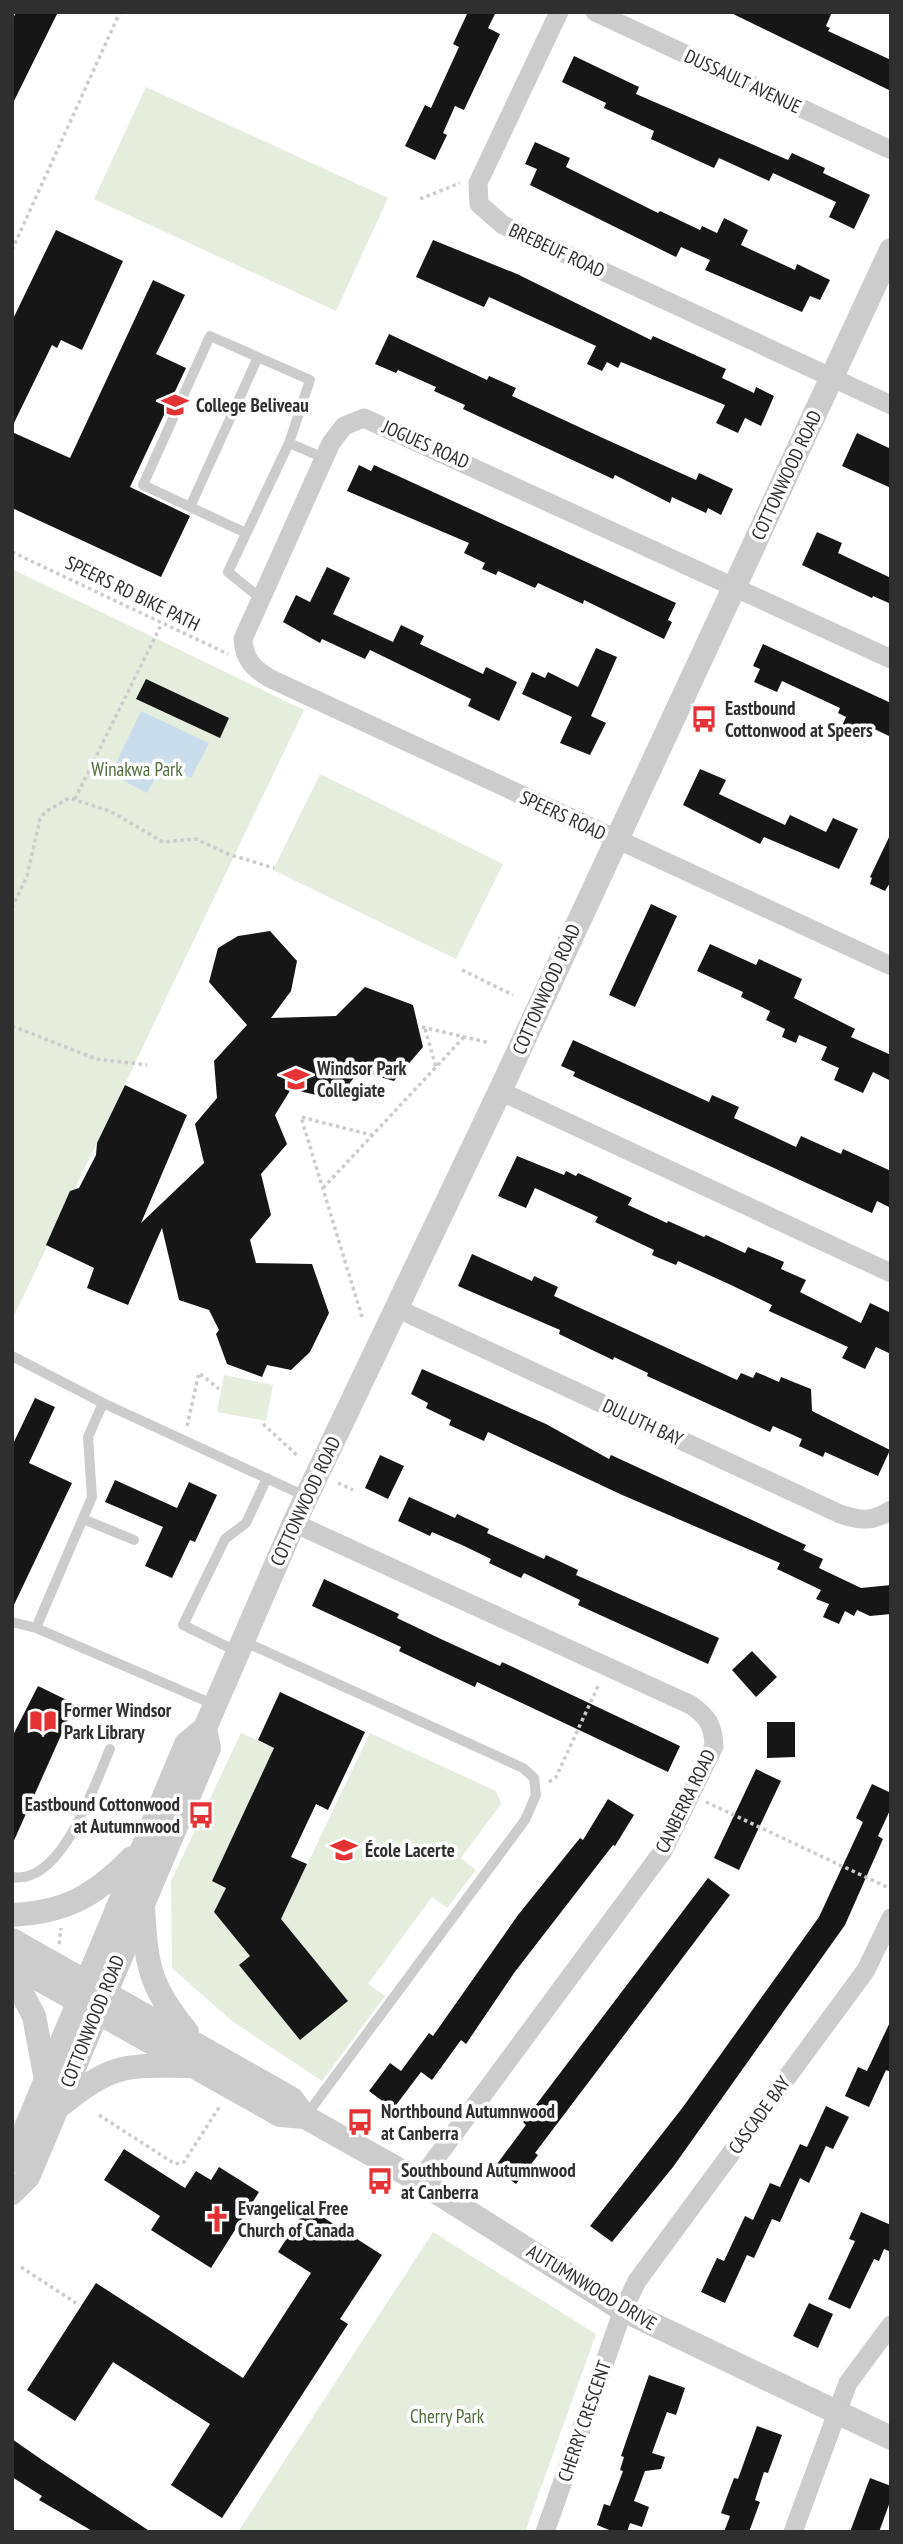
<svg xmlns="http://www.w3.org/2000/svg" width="903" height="2544" font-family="'PT Sans Narrow',sans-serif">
	<rect width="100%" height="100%" fill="#fff"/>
	<path fill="#e5eddd" d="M146,87L388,198L336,311L94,199Z
		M12,569L304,710L12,1320Z
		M320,774L503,864L456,959L273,870Z
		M224,1375L273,1385L266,1421L217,1412Z
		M241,1733L274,1748L212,1881L226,1888L214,1912L250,1956L239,1965L300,2040L348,2001L281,1919L370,1733L496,1791L501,1804L461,1858L476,1870L447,1908L432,1897L368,1984L385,1996L322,2081L232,2021L172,1968L171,1881Z
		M433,2232L596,2334L525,2532H238Z"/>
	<path fill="#caddec" d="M141,711L209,743L191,778L163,764L147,793L111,774Z"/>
	<path fill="#161616" d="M16,12H58L12,105V21Z
		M468,12H496L488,28L500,34L464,110L455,106L443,133L447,135L435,160L405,146L425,105L431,108L459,47L453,44Z
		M729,12H832L826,26L830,28L828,31L891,60V91Z
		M574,56L639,87L636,94L788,160L792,153L825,168L823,173L870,195L854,229L829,217L836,202L773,173L769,181L719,158L714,168L651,139L654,131L604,108L606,103L562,82Z
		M535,142L570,158L566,167L658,213L660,211L700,230L702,226L717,233L724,218L748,230L741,245L795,270L797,264L830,280L820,300L810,296L802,312L705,270L710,260L681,247L676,257L530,185L537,169L525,164Z
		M56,230L123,261L82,350L61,340L57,348L52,345L12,427V321Z
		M433,240L517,274L651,340L653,336L726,369L722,378L754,393L756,387L774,396L761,426L745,418L738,433L716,423L725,405L621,362L618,368L607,362L602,371L587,364L596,346L489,297L484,307L416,277Z
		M153,280L185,295L156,354L186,368L130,487L190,516L161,577L12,508V432L70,458Z
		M389,334L487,380L489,376L516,388L512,396L605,439L696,480L699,473L733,489L721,515L708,508L706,513L672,497L670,503L615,475L613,479L463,409L465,405L434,391L436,387L398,370L396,373L375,364Z
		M857,433L891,449V488L842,466Z
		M359,465L371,471L374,465L676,603L668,620L672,622L664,639L584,600L583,604L538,583L535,588L498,571L496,575L482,569L485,563L464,553L469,543L347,491Z
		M817,532L842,543L838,553L891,578V604L873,596L872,598L802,565Z
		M327,567L350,578L333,614L393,642L401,625L424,636L420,644L483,674L486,667L517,682L499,721L468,706L471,699L370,650L365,659L322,639L320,643L283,622L296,595L310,602Z
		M763,644L891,703V737L864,724L859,734L842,726L846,717L838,713L840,708L782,681L777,692L754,682L760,669L753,666Z
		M596,648L617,657L591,716L606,723L590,755L560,743L572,717L522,694L532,672L545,678L548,672L578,687Z
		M146,679L229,718L220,738L136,699Z
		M700,769L726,780L719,794L785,825L790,815L826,832L833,818L858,829L839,869L764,837L760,844L683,805Z
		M891,833V881L885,891L870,884L872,878L870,877Z
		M651,904L677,916L635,1007L609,995Z
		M270,931L297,961L291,991L271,1018L336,1016L365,987L413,1005L423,1047L394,1081L359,1071L337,1100L291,1089L275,1115L287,1144L261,1174L271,1215L250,1240L256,1263L312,1264L329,1313L310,1352L291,1370L267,1365L262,1377L227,1364L216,1334L219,1330L209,1310L179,1300L162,1228L128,1305L87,1288L94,1268L46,1245L70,1191L79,1188L96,1155L97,1143L125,1085L187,1115L141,1223L204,1163L195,1124L217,1098L214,1061L247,1025L209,982L218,948L238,936Z
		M710,944L756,965L759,959L802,979L794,998L855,1029L851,1037L891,1055V1081L873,1072L863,1093L834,1080L839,1068L821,1060L827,1047L799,1035L796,1043L782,1037L785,1029L766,1020L770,1011L741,997L743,992L697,971Z
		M573,1040L709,1102L712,1095L739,1107L734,1118L796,1147L801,1136L841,1154L843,1149L891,1171V1208L877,1201L872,1213L573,1076L575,1072L561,1066Z
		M517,1156L564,1175L566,1171L576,1176L578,1173L632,1198L628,1205L667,1223L668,1221L704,1237L706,1235L745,1253L748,1247L784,1262L781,1269L806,1280L800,1292L861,1323L870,1303L891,1313V1354L876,1347L865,1369L842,1358L848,1347L769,1311L772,1305L731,1285L678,1261L676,1265L652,1255L654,1250L595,1222L598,1217L535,1188L526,1208L498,1196Z
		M472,1254L532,1281L534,1276L558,1287L554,1296L737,1380L741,1373L753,1378L756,1372L779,1382L781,1377L811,1389L812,1411L890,1450L878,1476L825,1452L823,1457L799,1446L802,1439L773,1426L770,1432L647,1376L648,1373L614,1357L613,1360L592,1350L559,1334L560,1330L458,1286Z
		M422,1369L546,1424L609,1459L611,1455L806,1545L803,1550L823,1559L819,1568L861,1588L891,1585V1614L870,1616L857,1610L854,1616L845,1611L839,1624L823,1617L829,1604L816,1599L821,1590L777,1569L780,1563L620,1494L488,1432L484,1441L449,1425L451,1420L426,1408L428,1403L411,1394Z
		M35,1398L55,1407L29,1463L72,1483L12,1609V1446Z
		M380,1455L404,1466L388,1499L365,1488Z
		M115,1480L177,1508L189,1482L217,1495L195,1542L190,1540L172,1578L145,1566L163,1527L105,1502Z
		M409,1497L455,1518L457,1514L489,1529L487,1533L544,1559L546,1555L578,1570L576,1575L719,1638L708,1664L578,1605L580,1600L524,1573L521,1578L489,1563L491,1559L462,1545L432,1532L430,1536L398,1521Z
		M324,1579L399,1614L397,1618L443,1640L500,1666L502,1662L680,1746L668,1772L477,1682L475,1687L443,1672L399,1651L401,1647L312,1606Z
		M752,1651L777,1677L756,1697L732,1670Z
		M38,1686L75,1704L12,1845V1737Z
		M280,1692L365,1732L328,1810L316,1804L291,1857L307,1864L281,1919L348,2001L300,2040L239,1965L250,1956L214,1912L226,1888L212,1881L274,1748L258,1740Z
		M767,1722H795V1757L767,1758Z
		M756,1769L781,1781L739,1870L714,1858Z
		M872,1784L891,1793V1808L878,1836L883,1839L845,1925L673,2167L612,2242L590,2226L683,2107L819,1917L863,1822L856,1818Z
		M608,1799L634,1815L615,1846L613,1845L514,1973L466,2044L461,2040L432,2080L421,2072L393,2109L369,2091L390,2063L401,2071L429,2033L433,2036L518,1915L580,1838L583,1840Z
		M708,1878L730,1895L535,2153L538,2155L516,2184L494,2168L526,2125L523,2122Z
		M891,2020V2072L886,2070L869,2107L845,2096L858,2067L867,2071Z
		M826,2106L849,2117L833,2149L826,2146L809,2183L800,2178L780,2222L772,2219L754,2258L747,2255L725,2303L701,2292L717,2258L724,2261L745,2216L753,2220L770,2183L780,2187L800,2144L807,2147Z
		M124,2149L185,2188L196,2171L211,2180L219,2167L259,2192L211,2268L151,2230L160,2216L104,2180Z
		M307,2207L382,2255L340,2319L348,2324L222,2518L171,2485L210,2424L113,2362L75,2421L27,2390L96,2283L243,2378L311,2273L278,2252Z
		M861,2212L891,2225V2252L884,2249L879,2261L874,2259L850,2309L828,2299L855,2241L849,2239Z
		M809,2303L833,2314L818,2348L793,2336Z
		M649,2375L685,2388L676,2415L667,2412L652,2453L665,2457L661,2469L645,2471L634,2501L649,2507L642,2527L630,2523L627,2532H614L597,2525L604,2504L610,2506L623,2471L620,2470L624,2457L621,2456Z
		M757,2426L782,2435L768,2473L764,2472L755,2500L760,2502L749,2532H724L730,2516L721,2513L734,2478L738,2479Z
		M12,2439L45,2462L151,2532H94L39,2500L42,2496L12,2477Z
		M870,2478L891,2486V2499L879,2532H850Z"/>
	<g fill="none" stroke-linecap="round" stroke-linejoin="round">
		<path stroke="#ccc" stroke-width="3.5" stroke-dasharray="3.5 3.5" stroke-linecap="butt" d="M420,199L460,183
			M12,250L120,12
			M12,552L228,654
			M75,799L162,623
			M12,908L27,876L40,819L45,812L69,798L110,811L163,842L196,839L228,854L274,868
			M462,970L513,995
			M12,1026L96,1059L147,1065
			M422,1027L490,1043
			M425,1029L436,1067
			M323,1188L464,1037
			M362,1317L301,1117L371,1135
			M263,1424L299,1457
			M187,1426L199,1373L219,1389
			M338,1483L353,1490
			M549,1782L556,1777L599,1684
			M706,1802L891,1889
			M59,1944L61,1928
			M99,2115L175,2164L184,2162L220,2106
			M21,2267L76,2303"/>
		<path stroke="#ccc" stroke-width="10" d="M190,507L258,357
			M246,533L143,485L210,336L310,380L289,443
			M260,598L228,572L289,443L324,458
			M12,1356L103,1403L305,1496
			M83,1519L134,1540
			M12,1622L36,1628L215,1705
			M36,1628L92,1497L88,1437L103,1403
			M245,1642L523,1768L534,1778L536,1795L525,1820L305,2117
			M236,1651L183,1625L225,1539L246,1523L267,1478
			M12,1877C62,1886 94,1785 110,1749"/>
		<path stroke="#ccc" stroke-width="19" d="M559,12L478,183L479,204L503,225L891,405
			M595,12L891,150
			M891,659L364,418L344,426L331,443L243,639C244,659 253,668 269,678L891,966
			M500,1091L891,1273
			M396,1308L840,1514C861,1521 873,1522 891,1510
			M294,1523L691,1705C708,1717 713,1725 714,1746L663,1851L419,2181
			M545,2532L623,2310L637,2281L866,1970L891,1918
			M793,2532L848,2383L891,2325"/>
		<path stroke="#ccc" stroke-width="24" d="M143,1905C146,1963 148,1985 187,2032
			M12,1915C67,1912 94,1896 132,1858
			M12,1940L292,2099L305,2117L419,2181L623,2310L891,2438
			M12,1964L280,2115L305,2117
			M12,1974L34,2016L46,2080
			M57,2108C112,2064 121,2065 190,2066
			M12,2161L186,1744L205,1728L294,1523L500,1091L891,250
			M12,2193L28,2177L209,1748L205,1728"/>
	</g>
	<defs>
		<symbol id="school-bare" viewBox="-9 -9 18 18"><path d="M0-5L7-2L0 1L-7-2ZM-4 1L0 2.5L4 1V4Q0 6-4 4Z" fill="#e53235" stroke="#fff" stroke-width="2.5" paint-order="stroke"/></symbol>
		<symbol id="bus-bare" viewBox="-9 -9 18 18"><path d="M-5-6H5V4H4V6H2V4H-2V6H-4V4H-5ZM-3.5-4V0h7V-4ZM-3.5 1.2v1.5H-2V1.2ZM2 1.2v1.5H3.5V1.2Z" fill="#e53235" stroke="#fff" stroke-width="2.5" paint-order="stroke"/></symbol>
		<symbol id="library-bare" viewBox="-9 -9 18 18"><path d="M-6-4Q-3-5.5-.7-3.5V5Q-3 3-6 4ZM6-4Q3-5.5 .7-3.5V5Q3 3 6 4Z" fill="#e53235" stroke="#fff" stroke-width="2.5" paint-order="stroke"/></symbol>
		<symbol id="church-bare" viewBox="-9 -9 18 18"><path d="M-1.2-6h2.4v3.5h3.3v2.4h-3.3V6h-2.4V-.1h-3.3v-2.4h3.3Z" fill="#e53235" stroke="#fff" stroke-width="2.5" paint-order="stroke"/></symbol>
	</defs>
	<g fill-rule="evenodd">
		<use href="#school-bare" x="156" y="386" width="38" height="38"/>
		<use href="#bus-bare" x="685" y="700" width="38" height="38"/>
		<use href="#school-bare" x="277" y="1060" width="38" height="38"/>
		<use href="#library-bare" x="24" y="1702" width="38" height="38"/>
		<use href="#bus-bare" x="182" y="1796" width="38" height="38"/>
		<use href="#school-bare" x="325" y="1831" width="38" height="38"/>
		<use href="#bus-bare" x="341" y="2103" width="38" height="38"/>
		<use href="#bus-bare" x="361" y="2162" width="38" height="38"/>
		<use href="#church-bare" x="198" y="2200" width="38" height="38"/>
	</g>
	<g text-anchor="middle" stroke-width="7" stroke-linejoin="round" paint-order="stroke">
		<g font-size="19" fill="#2f2f2f" stroke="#fff">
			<text transform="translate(743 81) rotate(25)" y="7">DUSSAULT AVENUE</text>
			<text transform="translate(557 250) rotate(25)" y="7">BREBEUF ROAD</text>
			<text transform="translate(426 444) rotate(24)" y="7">JOGUES ROAD</text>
			<text transform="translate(786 475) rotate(-65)" y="7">COTTONWOOD ROAD</text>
			<text transform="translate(133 593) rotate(26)" y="7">SPEERS RD BIKE PATH</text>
			<text transform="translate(563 815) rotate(25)" y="7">SPEERS ROAD</text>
			<text transform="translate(546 989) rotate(-66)" y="7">COTTONWOOD ROAD</text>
			<text transform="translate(643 1422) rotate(25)" y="7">DULUTH BAY</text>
			<text transform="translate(305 1501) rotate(-65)" y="7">COTTONWOOD ROAD</text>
			<text transform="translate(685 1801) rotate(-64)" y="7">CANBERRA ROAD</text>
			<text transform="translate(92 2021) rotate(-68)" y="7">COTTONWOOD ROAD</text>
			<text transform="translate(759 2115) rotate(-54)" y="7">CASCADE BAY</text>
			<text transform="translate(592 2287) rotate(31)" y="7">AUTUMNWOOD DRIVE</text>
			<text transform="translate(584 2421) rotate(-71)" y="7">CHERRY CRESCENT</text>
		</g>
		<g font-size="19" font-weight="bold" fill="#2f2f2f" stroke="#fff" text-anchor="start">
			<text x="196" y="412">College Beliveau</text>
			<text x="725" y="715">Eastbound<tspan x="725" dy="22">Cottonwood at Speers</tspan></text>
			<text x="317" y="1075">Windsor Park<tspan x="317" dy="22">Collegiate</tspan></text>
			<text x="64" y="1717">Former Windsor<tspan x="64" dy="22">Park Library</tspan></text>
			<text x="180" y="1811" text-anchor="end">Eastbound Cottonwood<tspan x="180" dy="22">at Autumnwood</tspan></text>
			<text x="365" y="1857">École Lacerte</text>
			<text x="381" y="2118">Northbound Autumnwood<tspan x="381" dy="22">at Canberra</tspan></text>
			<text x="401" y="2177">Southbound Autumnwood<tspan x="401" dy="22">at Canberra</tspan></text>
			<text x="238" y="2215">Evangelical Free<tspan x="238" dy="22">Church of Canada</tspan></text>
		</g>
		<g font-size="19" fill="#506c3c" stroke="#fff">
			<text x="137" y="776">Winakwa Park</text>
			<text x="447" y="2423">Cherry Park</text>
		</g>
	</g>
	<rect width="903" height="2544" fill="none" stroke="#2f2f2f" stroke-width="28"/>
</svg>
